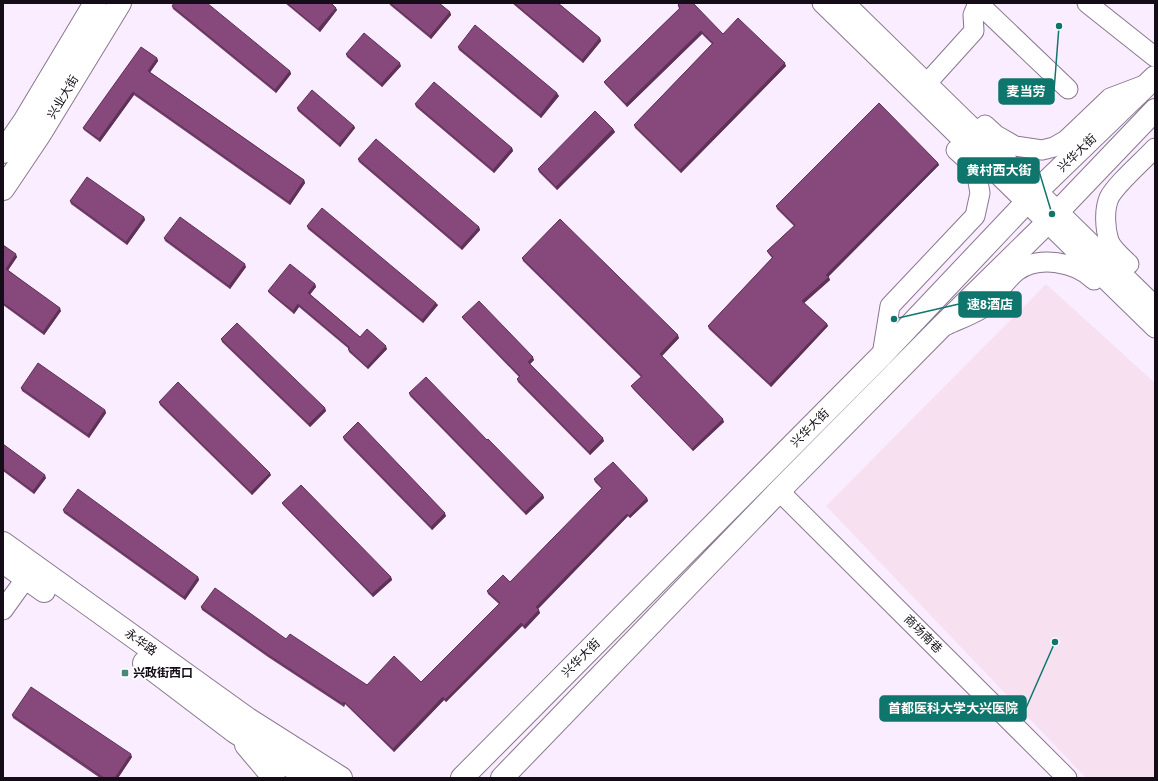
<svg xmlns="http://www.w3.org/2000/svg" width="1158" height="781" font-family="'Fira Sans Condensed','Noto Sans SC',sans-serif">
	<rect width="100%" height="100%" fill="#faedff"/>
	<path fill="#f7e1f0" d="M1046,284L1155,383V778H1086L826,506Z"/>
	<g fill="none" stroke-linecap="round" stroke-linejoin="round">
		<defs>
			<path id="minor" d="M822,3L1155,328
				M845,3L1155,306
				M978,3L1068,89
				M1087,3L1155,57
				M927,83L974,31L973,15L978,3
				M985,125L996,135L1015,146L1042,150L1054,147L1066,140L1110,98L1147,84
				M1129,264C1122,257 1113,250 1109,241C1105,228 1104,210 1109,198C1115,185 1144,160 1155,148
				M947,325C958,320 971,315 981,309C994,300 1004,281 1017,271C1039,255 1076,262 1094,280
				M882,355L890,306L975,216L980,193L977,176L967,160L956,150
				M779,491L1067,778
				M3,610L26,578"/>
			<path id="major" d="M3,152L25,120L95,3
				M3,189L40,134L120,3
				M3,543L248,719L341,778
				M3,562L44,591
				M144,663L235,732L309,778
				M246,745L274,778
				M462,778L882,355L1038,190L1155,77
				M502,778L779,491L940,328L1047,223L1155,110"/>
		</defs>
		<use href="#minor" stroke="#897791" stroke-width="21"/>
		<use href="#major" stroke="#897791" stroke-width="24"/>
		<use href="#minor" stroke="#fff" stroke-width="19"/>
		<use href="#major" stroke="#fff" stroke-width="22"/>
	</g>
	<path fill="#743e6a" d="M285,3H331L337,10L320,32Z
		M389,3H439L450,12L451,15L431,39L390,5Z
		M512,3H558L600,38L601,41L583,63Z
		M678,5L723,34L786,66L681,173L635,128L634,125L712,44L702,34L627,107L605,84L604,82L679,9Z
		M172,6L290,71L291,74L276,93L173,9Z
		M458,47L559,96L541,118L459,50Z
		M346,54L401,66L382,87L347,57Z
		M157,58L158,61L150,72L304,180L305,183L290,205L134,95L100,142L84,130L83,128Z
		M415,104L512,148L513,151L494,173L416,107Z
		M297,108L354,126L355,128L340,147L298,111Z
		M613,129L615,132L557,190L539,172L538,169Z
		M358,159L479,227L480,230L462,250L359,162Z
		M938,163L939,165L828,277L830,280L804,303L827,324L828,326L771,387L709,329L708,326L772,258L768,253L767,251L794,226L777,209L776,206Z
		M70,201L144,217L145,220L127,245L71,204Z
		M307,226L438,305L423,323L308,229Z
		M164,238L246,267L230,289L165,241Z
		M3,245L17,257L8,270L61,311L44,335L3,305Z
		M522,258L679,338L662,356L724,422L693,451L633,389L631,386L641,377L523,261Z
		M315,284L316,287L310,294L360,337L387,349L368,369L349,352L348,349H349L299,307L294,314L269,293L268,291Z
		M462,317L534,360L530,364L604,441L590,455L518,382L517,379L519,377L463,319Z
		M221,339L325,408L326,411L310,427L222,342Z
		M21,388L105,410L106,413L89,438L22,391Z
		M409,393L543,495L544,498L526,515L410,396Z
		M159,402L271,475L252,495L160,405Z
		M343,437L446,516L432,530L344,440Z
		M3,444L46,478L34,494L3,471Z
		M594,479L647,498L648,501L630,518L628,516L538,609L540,613L525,629L522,626L446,702L444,700L394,752L345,704L344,707L268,657L202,610L201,607L286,639L367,685L421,682L499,604L488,594L487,591L510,582L602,489L595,482Z
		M282,503L391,577L392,580L373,597L283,505Z
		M63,510L198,577L199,580L185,600L64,513Z
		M12,715L132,757L118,778H100L13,718Z"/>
	<path fill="#5e3256" d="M336,8L337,10L320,32L318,29Z
		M450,12L451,15L431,39L430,36Z
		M701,31L702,34L627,107L626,104Z
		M600,38L601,41L583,63L582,60Z
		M157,58L158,61L149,74L148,71Z
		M400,63L401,66L382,87L381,84Z
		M785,63L786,66L681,173L680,170Z
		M290,71L291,74L276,93L275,90Z
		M133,92L134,95L100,142L99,139Z
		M557,93L559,96L541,118L540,115Z
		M354,126L355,128L340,147L339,144Z
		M613,129L615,132L557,190L556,187Z
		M512,148L513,151L494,173L493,170Z
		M938,163L939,165L827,278L826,275Z
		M304,180L305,183L290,205L289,202Z
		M144,217L145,220L127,245L126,242Z
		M479,227L480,230L462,250L461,247Z
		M16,254L17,257L7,272L6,269Z
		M245,264L246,267L230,289L229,286Z
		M829,277L830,280L803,304L802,301Z
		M315,284L316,287L309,296L308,293Z
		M436,303L438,305L423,323L422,320Z
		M298,304L299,307L294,314L293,311Z
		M60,308L61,311L44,335L43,332Z
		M827,324L828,326L771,387L770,384Z
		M678,335L679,338L661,357L660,354Z
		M386,346L387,349L368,369L367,367Z
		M533,357L534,360L529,365L528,362Z
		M325,408L326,411L310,427L309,424Z
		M105,410L106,413L89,438L88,435Z
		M723,419L724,422L693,451L692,449Z
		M603,438L604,441L590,455L589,452Z
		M270,473L271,475L252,495L251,492Z
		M45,475L46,478L34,494L33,491Z
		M543,495L544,498L526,515L525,512Z
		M647,498L648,501L630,518L629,516Z
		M445,513L446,516L432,530L431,527Z
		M627,514L628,516L537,610L536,607Z
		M198,577L199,580L185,600L184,597Z
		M391,577L392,580L373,597L372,594Z
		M539,610L540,613L525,629L524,626Z
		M521,623L522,626L446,702L445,700Z
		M443,697L444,700L394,752L393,749Z
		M344,702L345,704L344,707L343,704Z
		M131,754L132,757L118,778H115Z"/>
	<path fill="#87487b" stroke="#5e3256" d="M174,3H207L290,71L275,90L172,6Z
		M287,3H331L336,8L318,29Z
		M390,3H439L450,12L430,36Z
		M514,3H558L600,38L582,60Z
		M680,3H693L723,34L738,18L785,63L680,170L634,125L713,43L701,31L626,104L604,82L680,8L678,5Z
		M475,25L557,93L540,115L458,47Z
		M364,33L400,63L381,84L346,54Z
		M141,47L157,58L148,71L304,180L289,202L133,92L99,139L83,128Z
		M434,82L512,148L493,170L415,104Z
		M312,90L354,126L339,144L297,108Z
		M879,103L938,163L826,275L829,277L802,301L827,324L770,384L708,326L773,257L767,251L795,225L776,206Z
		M595,111L613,129L556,187L538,169Z
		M376,139L479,227L461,247L358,159Z
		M87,177L144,217L126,242L70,201Z
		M322,208L436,303L422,320L307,226Z
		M180,217L245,264L229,286L164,238Z
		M560,219L678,335L660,354L723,419L692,449L631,386L642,376L522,258Z
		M3,245L16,254L6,269L60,308L43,332L3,303Z
		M290,264L315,284L308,293L360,337L367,329L386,346L367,367L348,349L350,348L298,304L293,311L268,291Z
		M479,301L533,357L528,362L603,438L589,452L517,379L520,376L462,317Z
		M237,323L325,408L309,424L221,339Z
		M38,363L105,410L88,435L21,388Z
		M426,377L487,440L488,439L543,495L525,512L409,393Z
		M178,382L270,473L251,492L159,402Z
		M358,422L445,513L431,527L343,437Z
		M3,444L45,475L33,491L3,469Z
		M613,462L647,498L629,516L627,514L536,607L539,610L524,626L521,623L445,700L443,697L393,749L344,702L343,704L267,654L201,607L215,588L286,639L290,634L367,685L394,656L421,682L500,603L487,591L503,575L510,582L602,488L594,479Z
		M301,485L391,577L372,594L282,503Z
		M78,489L198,577L184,597L63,510Z
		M31,687L131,754L115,778H104L12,715Z"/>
	<rect fill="#46897b" stroke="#fff" stroke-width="1.5" x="121" y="669" width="8" height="8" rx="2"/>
	<g text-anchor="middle" stroke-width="4" stroke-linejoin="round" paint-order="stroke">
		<g font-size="12" fill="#140d17" stroke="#fff">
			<text transform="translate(63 97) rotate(-59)" y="4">兴业大街</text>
			<text transform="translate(1077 153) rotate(-44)" y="4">兴华大街</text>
			<text transform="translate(810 428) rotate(-45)" y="4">兴华大街</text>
			<text transform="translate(923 634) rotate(45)" y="4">商场南巷</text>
			<text transform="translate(141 642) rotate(36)" y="4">永华路</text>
			<text transform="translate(581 658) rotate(-45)" y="4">兴华大街</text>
		</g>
		<g font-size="12" font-weight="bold" fill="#140d17" stroke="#fff" text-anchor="start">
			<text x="133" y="677">兴政街西口</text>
		</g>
	</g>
	<path fill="none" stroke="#0f766e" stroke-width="1.5" d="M1059 26L1054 91M1052 214L1039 171M894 319L959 304M1055 642L1026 708"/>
	<g fill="#0f766e" stroke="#fff" stroke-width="1.5">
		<circle cx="1059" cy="26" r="4"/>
		<circle cx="1052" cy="214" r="4"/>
		<circle cx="894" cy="319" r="4"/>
		<circle cx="1055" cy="642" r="4"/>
	</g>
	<g fill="#0f766e" stroke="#0f766e" stroke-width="1.5">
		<rect x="999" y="79" width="55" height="25" rx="4"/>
		<rect x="958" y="158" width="81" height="25" rx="4"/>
		<rect x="959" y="292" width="62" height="25" rx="4"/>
		<rect x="880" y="696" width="146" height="25" rx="4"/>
	</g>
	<g font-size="13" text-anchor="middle" font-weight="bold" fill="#fff">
		<text x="1026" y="96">麦当劳</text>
		<text x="999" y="175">黄村西大街</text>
		<text x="990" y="309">速8酒店</text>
		<text x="953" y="713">首都医科大学大兴医院</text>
	</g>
	<rect width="1158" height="781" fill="none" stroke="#140d17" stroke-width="8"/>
</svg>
